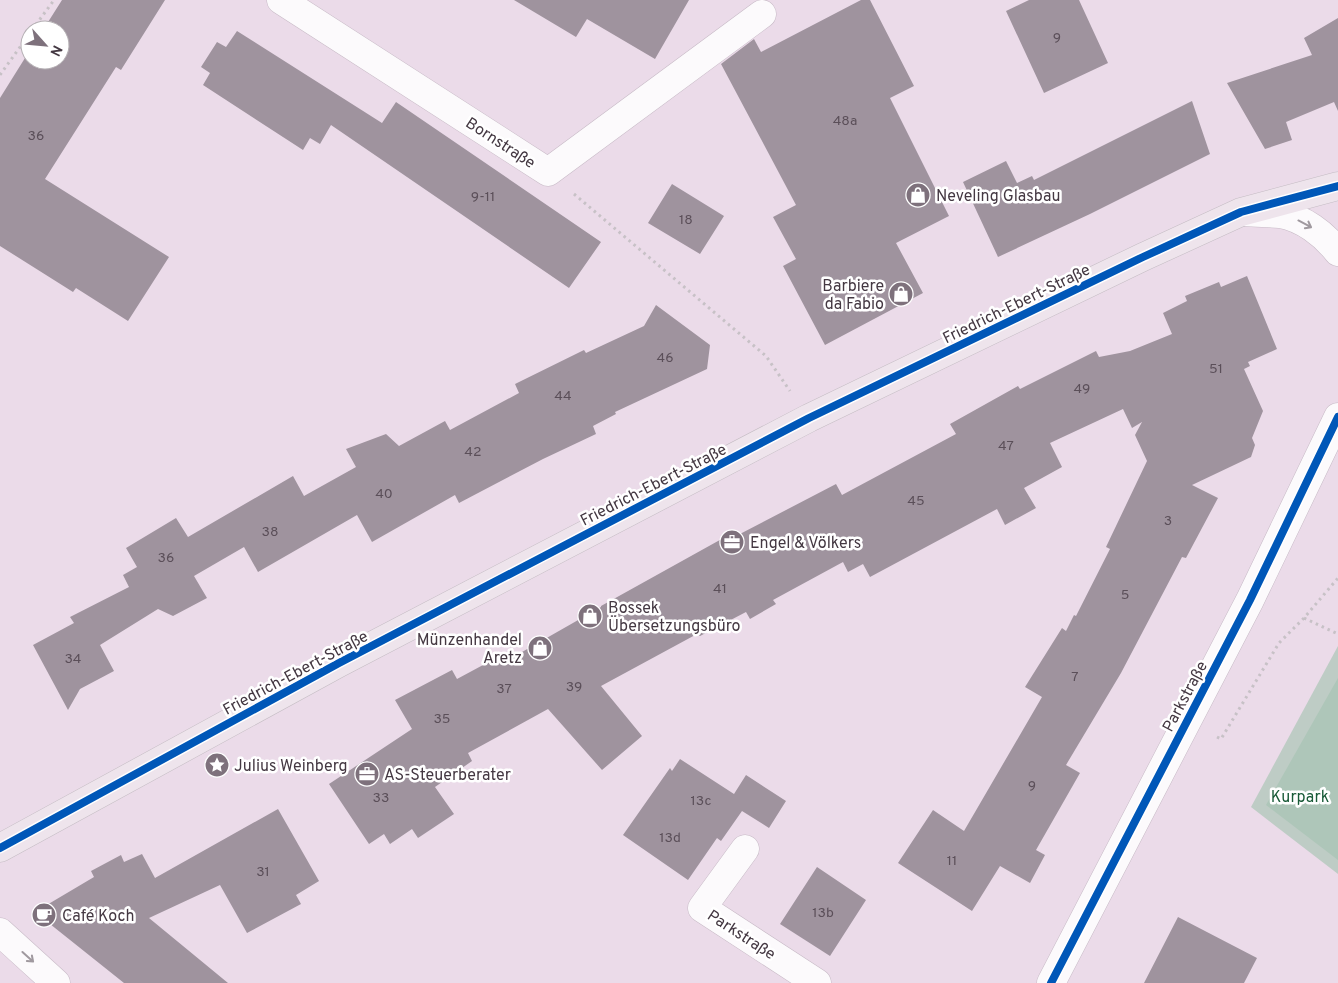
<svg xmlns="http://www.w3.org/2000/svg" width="1338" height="983" font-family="Overpass,sans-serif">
	<rect width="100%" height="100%" fill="#ebdbe9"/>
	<path fill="#beccc5" d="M1338,646V874L1251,807Z"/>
	<path fill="#aec6b9" d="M1338,678V860L1266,805Z"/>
	<path fill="#9f939e" d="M62,0H165L121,70L116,67L45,179L169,257L128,321L76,288L73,292L0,246V98L30,50V60H60V30H43Z
		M514,0H689L655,59L587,19L576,37Z
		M861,0H870L914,86L890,98L949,216L896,243L923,293L825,345L783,266L796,259L773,217L796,205L721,64L754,39L761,52Z
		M1029,0H1079L1108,63L1044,93L1006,11Z
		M1338,18V111L1334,102L1286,122L1292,140L1265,149L1227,83L1312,55L1304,38Z
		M237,31L382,123L396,102L601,242L569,288L331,125L320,144L310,138L303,150L203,85L210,73L201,67L217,42L226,47Z
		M1192,101L1210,154L1090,214L998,257L963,182L1006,161L1017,183L1032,176L1034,180Z
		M672,184L724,216L700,254L648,223Z
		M1247,276L1277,349L1248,362L1250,366L1244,369L1263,411L1252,438L1255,445L1251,457L1192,485L1218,498L1186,558L1182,557L1121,673L1066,765L1080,773L1036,850L1045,855L1030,883L1000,866L972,911L898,863L933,810L964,831L1042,697L1025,687L1062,628L1066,631L1074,615L1076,616L1110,549L1106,547L1147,461L1135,435L1142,422L1132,428L1123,409L1050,443L1062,467L1024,488L1036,508L1005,525L997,509L870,577L863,564L848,572L843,562L773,600L776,604L750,619L746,612L700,636L697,634L601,686L642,736L602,770L548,709L468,753L472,761L435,787L454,814L418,838L412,829L390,844L384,834L369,844L329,784L412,729L395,700L452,670L457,679L511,650L515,656L601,607V606L736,531L738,535L836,484L842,495L956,434L950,424L1018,386L1020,389L1096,351L1099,357L1130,351L1172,334L1163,313L1187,301L1185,296L1219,282L1221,287Z
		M656,305L710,345L707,369L615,412L616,414L593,426L596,434L543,459L459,503L455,495L372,542L357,515L258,572L244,547L194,576L207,598L173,616L158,609L100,645L114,671L80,689L68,710L33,645L74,623L70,617L129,587L123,575L137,567L126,548L176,518L188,537L293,476L304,496L356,467L346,449L386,434L399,446L445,421L450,430L519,393L515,384L584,350L586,353L644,326Z
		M680,759L734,794L746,775L786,801L769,828L742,811L721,841L717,838L688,880L623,835L670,768L672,771Z
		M278,809L319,881L296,895L301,904L247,933L220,885L149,918L228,983H124L50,924L40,909L94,877L91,871L121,855L124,862L142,854L155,878Z
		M817,867L866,900L830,956L780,924Z
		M1178,917L1257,958L1244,983H1144Z"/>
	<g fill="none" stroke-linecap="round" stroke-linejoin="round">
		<defs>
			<path id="minor" d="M281,0L548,172L762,14
				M1245,212C1256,213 1268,213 1280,214C1303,218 1324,234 1338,252
				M745,849L702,908L817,983
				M0,932L56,983
				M1051,983L1250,600L1338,417"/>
			<path id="major" d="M0,848L339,663L809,418L1143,257L1241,212L1338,186"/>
		</defs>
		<use href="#minor" stroke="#c7bac6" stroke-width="29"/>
		<use href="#major" stroke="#c4bcc3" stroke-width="29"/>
		<path stroke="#c7c1c6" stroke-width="3" stroke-dasharray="2.5 4" stroke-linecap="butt" d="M32,30L54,0
			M0,75L30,33
			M574,194L766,356L790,391
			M1304,618L1338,634
			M1217,737L1221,739L1279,643L1304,618L1338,578"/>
		<use href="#minor" stroke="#fcfafc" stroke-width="28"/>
		<use href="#major" stroke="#eee4ec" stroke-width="28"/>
		<defs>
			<path id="cycleway" d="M0,848L339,663L809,418L1143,257L1241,212L1338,186
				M1051,983L1250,600L1338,417"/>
		</defs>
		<use href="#cycleway" stroke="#fff" stroke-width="11"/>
		<use href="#cycleway" stroke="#0057b8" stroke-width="8"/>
	</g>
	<defs><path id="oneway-shaft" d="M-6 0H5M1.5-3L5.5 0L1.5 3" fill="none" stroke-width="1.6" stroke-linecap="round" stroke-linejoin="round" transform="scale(1.25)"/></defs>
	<g stroke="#a0999f">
		<use href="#oneway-shaft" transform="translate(1305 224) rotate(28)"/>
		<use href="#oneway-shaft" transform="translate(28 957) rotate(42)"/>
	</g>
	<defs>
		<symbol id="shop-disc" viewBox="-11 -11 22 22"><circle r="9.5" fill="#7e717c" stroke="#fff"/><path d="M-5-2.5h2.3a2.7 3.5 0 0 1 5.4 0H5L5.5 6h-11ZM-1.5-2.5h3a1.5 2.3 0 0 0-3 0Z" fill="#fff"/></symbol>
		<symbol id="office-disc" viewBox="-11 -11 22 22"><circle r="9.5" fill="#7e717c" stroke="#fff"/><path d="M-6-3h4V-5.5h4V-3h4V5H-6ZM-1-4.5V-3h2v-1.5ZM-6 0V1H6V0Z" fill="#fff"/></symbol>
		<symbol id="sight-disc" viewBox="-11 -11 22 22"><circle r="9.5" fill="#7e717c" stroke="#fff"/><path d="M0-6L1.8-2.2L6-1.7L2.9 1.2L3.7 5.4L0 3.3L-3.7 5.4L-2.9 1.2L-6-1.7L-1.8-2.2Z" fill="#fff"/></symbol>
		<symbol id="cafe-disc" viewBox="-11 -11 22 22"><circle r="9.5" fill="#7e717c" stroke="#fff"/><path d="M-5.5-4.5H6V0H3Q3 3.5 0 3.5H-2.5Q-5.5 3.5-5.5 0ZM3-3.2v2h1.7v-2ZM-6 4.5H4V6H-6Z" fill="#fff"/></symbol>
	</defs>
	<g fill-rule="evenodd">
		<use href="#shop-disc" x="904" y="181" width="28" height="28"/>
		<use href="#shop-disc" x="887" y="280" width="28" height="28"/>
		<use href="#office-disc" x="718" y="528" width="28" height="28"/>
		<use href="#shop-disc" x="576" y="602" width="28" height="28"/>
		<use href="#shop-disc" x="526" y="634" width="28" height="28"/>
		<use href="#sight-disc" x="203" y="751" width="28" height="28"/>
		<use href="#office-disc" x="353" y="760" width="28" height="28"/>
		<use href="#cafe-disc" x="30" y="901" width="28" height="28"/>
	</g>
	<g text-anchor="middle" stroke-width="5" stroke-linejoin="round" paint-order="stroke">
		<g font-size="14" fill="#5b4f59">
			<text x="1057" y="42">9</text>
			<text x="845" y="125">48a</text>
			<text x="36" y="140">36</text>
			<text x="483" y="201">9-11</text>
			<text x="686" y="224">18</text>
			<text x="665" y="362">46</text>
			<text x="1216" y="373">51</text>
			<text x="1082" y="393">49</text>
			<text x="563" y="400">44</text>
			<text x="1006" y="450">47</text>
			<text x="473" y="456">42</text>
			<text x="384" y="498">40</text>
			<text x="916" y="505">45</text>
			<text x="1168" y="525">3</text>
			<text x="270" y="536">38</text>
			<text x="166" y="562">36</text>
			<text x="720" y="593">41</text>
			<text x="1125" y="599">5</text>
			<text x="73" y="663">34</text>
			<text x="1075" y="681">7</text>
			<text x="574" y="691">39</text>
			<text x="504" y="693">37</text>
			<text x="442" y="723">35</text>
			<text x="1032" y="790">9</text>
			<text x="381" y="802">33</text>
			<text x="701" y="805">13c</text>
			<text x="670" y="842">13d</text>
			<text x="952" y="865">11</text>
			<text x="263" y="876">31</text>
			<text x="823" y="917">13b</text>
		</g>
		<g font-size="16" fill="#443842" stroke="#fff">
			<text transform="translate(501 142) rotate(33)" y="6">Bornstraße</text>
			<text transform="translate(1016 303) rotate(-26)" y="6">Friedrich-Ebert-Straße</text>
			<text transform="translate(653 484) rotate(-27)" y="6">Friedrich-Ebert-Straße</text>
			<text transform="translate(295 672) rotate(-28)" y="6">Friedrich-Ebert-Straße</text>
			<text transform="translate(1184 696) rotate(-62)" y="6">Parkstraße</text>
			<text transform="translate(742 934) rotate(33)" y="6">Parkstraße</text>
		</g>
		<g font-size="16" fill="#443842" stroke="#fff" text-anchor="start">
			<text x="936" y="201">Neveling Glasbau</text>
			<text x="884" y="291" text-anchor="end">Barbiere<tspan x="884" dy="18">da Fabio</tspan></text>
			<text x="750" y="548">Engel &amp; Völkers</text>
			<text x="608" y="613">Bossek<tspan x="608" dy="18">Übersetzungsbüro</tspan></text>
			<text x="522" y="645" text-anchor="end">Münzenhandel<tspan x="522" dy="18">Aretz</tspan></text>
			<text x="234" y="771">Julius Weinberg</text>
			<text x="384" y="780">AS-Steuerberater</text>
			<text x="62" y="921">Café Koch</text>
		</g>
		<g font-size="16" fill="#185a37" stroke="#fff">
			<text x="1300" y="802">Kurpark</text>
		</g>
	</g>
	<g transform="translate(45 45) rotate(117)"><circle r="24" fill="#ffffff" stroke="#b4afb3"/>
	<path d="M0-4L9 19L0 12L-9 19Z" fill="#7e717c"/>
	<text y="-8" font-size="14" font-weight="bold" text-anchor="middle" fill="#443842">N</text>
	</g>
</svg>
